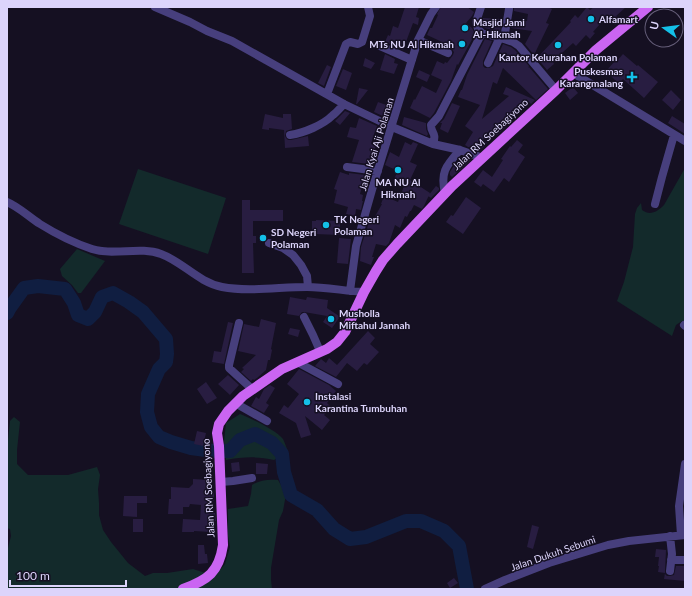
<svg xmlns="http://www.w3.org/2000/svg" width="692" height="596" font-family="Lato,sans-serif">
	<rect width="100%" height="100%" fill="#151022"/>
	<path fill="#132a2b" d="M685,168V322L682,321L676,325L672,336L617,301L624,282L633,247L635,214L637,208L641,203L642,210C650,216 657,212 664,205Z
		M138,169L226,198L208,254L119,224Z
		M77,249L105,261L81,293H78L72,285L62,276L60,269Z
		M240,414C250,418 276,430 283,439C285,443 286,447 288,451L274,460C258,456 242,457 226,460L224,441L226,423Z
		M14,417L20,422L17,450V464L28,475H68L97,467L100,475L98,489L99,503V515L103,530L111,542L128,563L145,576L153,573H167L193,569L215,576L225,564L230,547L228,536V509L248,506L251,494L252,485C260,480 268,479 278,480L286,494L283,511L279,520L271,568V580L272,589H7V552L11,536L10,529L7,528V450L10,421Z"/>
	<g fill="none" stroke-linecap="round" stroke-linejoin="round">
		<path stroke="#101e41" stroke-width="14" d="M7,313L9,309L24,288L38,286L65,289L74,303L78,315L88,319L95,312L102,297L113,293L129,302L143,312L166,339L167,354L166,362L159,369L148,394L147,412L151,427L159,437L171,442L191,448L213,451H230L240,440L255,434L272,443L282,454L284,472L291,495L317,510L334,529L350,539L366,537L406,521H421L444,531L459,546L467,589"/>
	</g>
	<path fill="#281d41" d="M405,7H419L416,17L419,18L418,25L413,23L403,50L385,42L388,35L390,36L393,26L398,28Z
		M441,7H467L474,12L472,16L466,23L472,28L475,34L458,65L457,64L451,81L434,113L430,118L410,108L414,99L415,100L422,86L436,93L442,80L431,75L437,61L444,64L445,62L447,63L453,55L454,52L451,48L440,41L427,35L430,28H432L438,15L437,14Z
		M514,7H547L552,9L546,23L549,24L534,55L525,44L532,31L511,28L513,20L527,21L528,14L514,11Z
		M587,7L590,10L594,7H626L616,16L620,20L615,25L607,16L593,32L595,33L590,39L586,35L576,46L573,43L562,53H561L553,62L554,64L547,70L537,58L571,22L570,21L575,15L578,18Z
		M483,18L502,19L500,32L485,28L483,26L482,22Z
		M485,39L492,41L483,61V66L485,68H489L493,66L503,44L511,47L515,50L529,66L528,68L529,67L548,89L536,100L503,68L497,84L493,82L482,119L509,96L503,94L506,87L535,100L531,104L526,99L521,110L517,108L501,121L507,126L497,135L490,130L483,140L487,143L480,151L468,147L465,145L473,132L465,126L480,105L458,97L461,90H462L467,75Z
		M385,54L395,59L394,63L398,64L394,74L380,70Z
		M623,54L637,66L638,65L658,82L644,98L623,79L619,84L606,71L615,61L616,62Z
		M365,58L375,63L371,69L363,66Z
		M327,65L331,67L324,86L318,83Z
		M343,69L352,73L346,90L336,86Z
		M419,70L430,75L427,82L416,77Z
		M573,87L578,93L570,100L565,93Z
		M359,88L368,90L357,104H356Z
		M671,90L681,100L673,110L662,100Z
		M378,102L389,106L385,117L374,112Z
		M452,103L460,106L448,133L440,129L442,123H440L444,119Z
		M345,111L350,113L340,125L335,121Z
		M265,114L283,118V114H291L292,129L286,131L285,136L286,138L288,140H291L308,136L309,146L285,148L284,130L269,128V130L262,129Z
		M672,116L685,124V134L668,123Z
		M404,117L426,123V129L428,134L427,136L402,125Z
		M359,118L377,126L376,131H375L371,144L376,146L374,152H372L369,164L352,162L359,140L347,137L350,127L356,128Z
		M517,140L523,145L518,152L525,157L509,182L504,178L494,192L483,184L481,187L474,182L483,170L492,177L503,160L501,159L510,146L511,147Z
		M405,142L411,145L413,142L418,144L410,162L417,165L410,180L430,193L424,206L422,209L414,205L411,211H410L407,217L405,216L400,228L395,225L389,243L386,246L376,244L372,257H374L371,265L360,261L361,247L370,219L373,220L382,204H381L384,196L398,202L404,186L393,181L398,171L385,165L390,152L399,157Z
		M462,157L471,160L452,177L450,175V172L455,164Z
		M340,172L349,175V173L365,175L360,194L363,195L362,201H363L361,210L356,209L355,216L346,214L348,207L334,203L337,190L334,189Z
		M436,186L439,188V190L431,198L428,196Z
		M466,197L481,208L463,234L446,222L451,215L453,216Z
		M242,200H250V210H283V221H253V236H256V243H253L254,273H242Z
		M316,220L340,221V235L315,234L316,230H312V221H316Z
		M339,238L351,239L348,264L337,263Z
		M290,297L306,300L307,297L328,300L327,308L342,318H339L332,328L323,322L327,316L304,312H302L299,316L287,314Z
		M261,319L276,323L271,349L272,350L270,360H268L266,370L257,378L254,380L253,379L251,381L241,372L244,369L242,368L256,355L238,351L244,324L259,327Z
		M228,322L233,323L224,364L212,362L214,351L221,352Z
		M290,328L300,330L298,337L288,334Z
		M368,331L375,338L370,344L379,352L367,365L364,363L357,371L347,363L336,377L315,366L321,359L326,363L329,358L337,365Z
		M299,369L329,385L336,391L327,403L331,407L324,415L330,420L322,430L305,416L311,435L301,438L296,423L279,413L284,405L288,408L299,394L287,384Z
		M228,375L239,385L230,395L218,384Z
		M206,382L217,398L207,404L197,389Z
		M270,385L275,388L266,403L269,405L264,413L251,406L256,397L259,399L264,389Z
		M197,431L206,433L203,446L194,444Z
		M239,462L240,471L232,472L231,463Z
		M256,463L268,464L267,474H256Z
		M193,479L209,480L208,492L214,493V501L208,500L207,513H215L216,521H212L211,532L194,531V532H182L183,519L200,520L201,505L190,504L189,507H183V514H168L169,499H171V487L189,488L193,484Z
		M124,496H147V503H137V517L123,516Z
		M133,519H143V532H133Z
		M532,525L539,527L533,549L527,547Z
		M198,545H204L205,554H207L208,563L198,564Z
		M656,549L666,550L665,571V574L667,576H670L674,575L676,566H685V581L664,579L665,573L658,572L659,566H658L659,557H655Z
		M454,578L458,583L450,588L447,583Z"/>
	<g fill="none" stroke-linecap="round" stroke-linejoin="round">
		<path stroke="#473f7d" stroke-width="8" d="M155,7L190,22L207,31L232,41L344,104L392,127L433,144L460,150L483,158
			M481,7L476,22L478,29L482,33L504,39L513,42L519,46L556,90
			M504,39L509,9
			M418,40L448,53
			M380,46L412,60
			M488,63L500,37
			M573,73L685,141
			M327,94L346,44L350,42L358,44L362,42L370,16L368,7
			M290,135C304,133 323,125 333,115C337,112 340,108 344,104
			M433,144C437,132 431,134 431,125L439,116L482,33
			M347,167L378,171
			M445,193C440,172 446,166 460,150
			M7,202C19,207 29,217 40,224C56,234 74,243 92,249C114,256 140,246 161,254C183,262 198,282 222,287C248,292 280,287 307,287C326,287 345,291 364,292
			M655,204L662,177L674,135
			M269,243L283,248L293,255L301,265L307,276L308,287
			M350,291L356,246L374,183L418,40L431,14L436,7
			M304,317L313,335L320,351
			M239,323L229,365V368L252,389
			M684,325L685,326
			M297,362L338,384
			M235,403L267,421
			M221,482L233,481L252,478
			M681,535L679,506L685,464
			M671,560H685
			M670,571L672,554L670,536
			M485,589L505,580L549,563L608,545L629,541L685,535"/>
		<path stroke="#ca65f2" stroke-width="10" d="M183,589C208,580 219,572 223,545L219,446L217,433L219,424L228,411L243,396L282,369L327,349L337,342L345,332L364,292L376,271L383,260L397,244L452,186L556,90L596,50L648,7"/>
	</g>
	<g fill="#14c0e8" stroke="#151022" stroke-width="1.5">
		<circle cx="591" cy="19" r="4"/>
		<circle cx="465" cy="28" r="4"/>
		<circle cx="462" cy="44" r="4"/>
		<circle cx="558" cy="45" r="4"/>
		<path d="M630 71h4v4h4v4h-4v4h-4v-4h-4v-4h4z"/>
		<circle cx="398" cy="170" r="4"/>
		<circle cx="326" cy="225" r="4"/>
		<circle cx="263" cy="238" r="4"/>
		<circle cx="331" cy="319" r="4"/>
		<circle cx="307" cy="402" r="4"/>
	</g>
	<g text-anchor="middle" stroke-width="3" stroke-linejoin="round" paint-order="stroke">
		<g font-size="10" font-weight="bold" fill="#dcd4fb" stroke="#151022" text-anchor="start">
			<text x="599" y="23">Alfamart</text>
			<text x="473" y="26">Masjid Jami<tspan x="473" dy="12">Al-Hikmah</tspan></text>
			<text x="454" y="48" text-anchor="end">MTs NU Al Hikmah</text>
			<text x="558" y="61" text-anchor="middle">Kantor Kelurahan Polaman</text>
			<text x="623" y="75" text-anchor="end">Puskesmas<tspan x="623" dy="12">Karangmalang</tspan></text>
			<text x="398" y="186" text-anchor="middle">MA NU Al<tspan x="398" dy="12">Hikmah</tspan></text>
			<text x="334" y="223">TK Negeri<tspan x="334" dy="12">Polaman</tspan></text>
			<text x="271" y="236">SD Negeri<tspan x="271" dy="12">Polaman</tspan></text>
			<text x="339" y="317">Musholla<tspan x="339" dy="12">Miftahul Jannah</tspan></text>
			<text x="315" y="400">Instalasi<tspan x="315" dy="12">Karantina Tumbuhan</tspan></text>
		</g>
		<g font-size="10" fill="#dcd4fb" stroke="#151022">
			<text transform="translate(490 134) rotate(-43)" y="4">Jalan RM Soebagiyono</text>
			<text transform="translate(376 144) rotate(-73)" y="4">Jalan Kyai Aji Polaman</text>
			<text transform="translate(208 488) rotate(-93)" y="4">Jalan RM Soebagiyono</text>
			<text transform="translate(553 553) rotate(-19)" y="4">Jalan Dukuh Sebumi</text>
		</g>
	</g>
	<rect width="692" height="596" fill="none" stroke="#dcd4fb" stroke-width="16"/>
	<g transform="translate(664 28) rotate(284)"><circle r="19" fill="#151022" stroke="#655e79"/>
	<path d="M0-3L7 15L0 10L-7 15Z" fill="#14c0e8"/>
	<text y="-6" font-size="11" font-weight="bold" text-anchor="middle" fill="#dcd4fb">U</text>
	</g>
	<path d="M10 580v6h116v-6" fill="none" stroke="#dcd4fb" stroke-width="2"/>
	<text x="16" y="580" font-size="12" fill="#dcd4fb" stroke="#151022" stroke-width="3" paint-order="stroke">100 m</text>
</svg>
